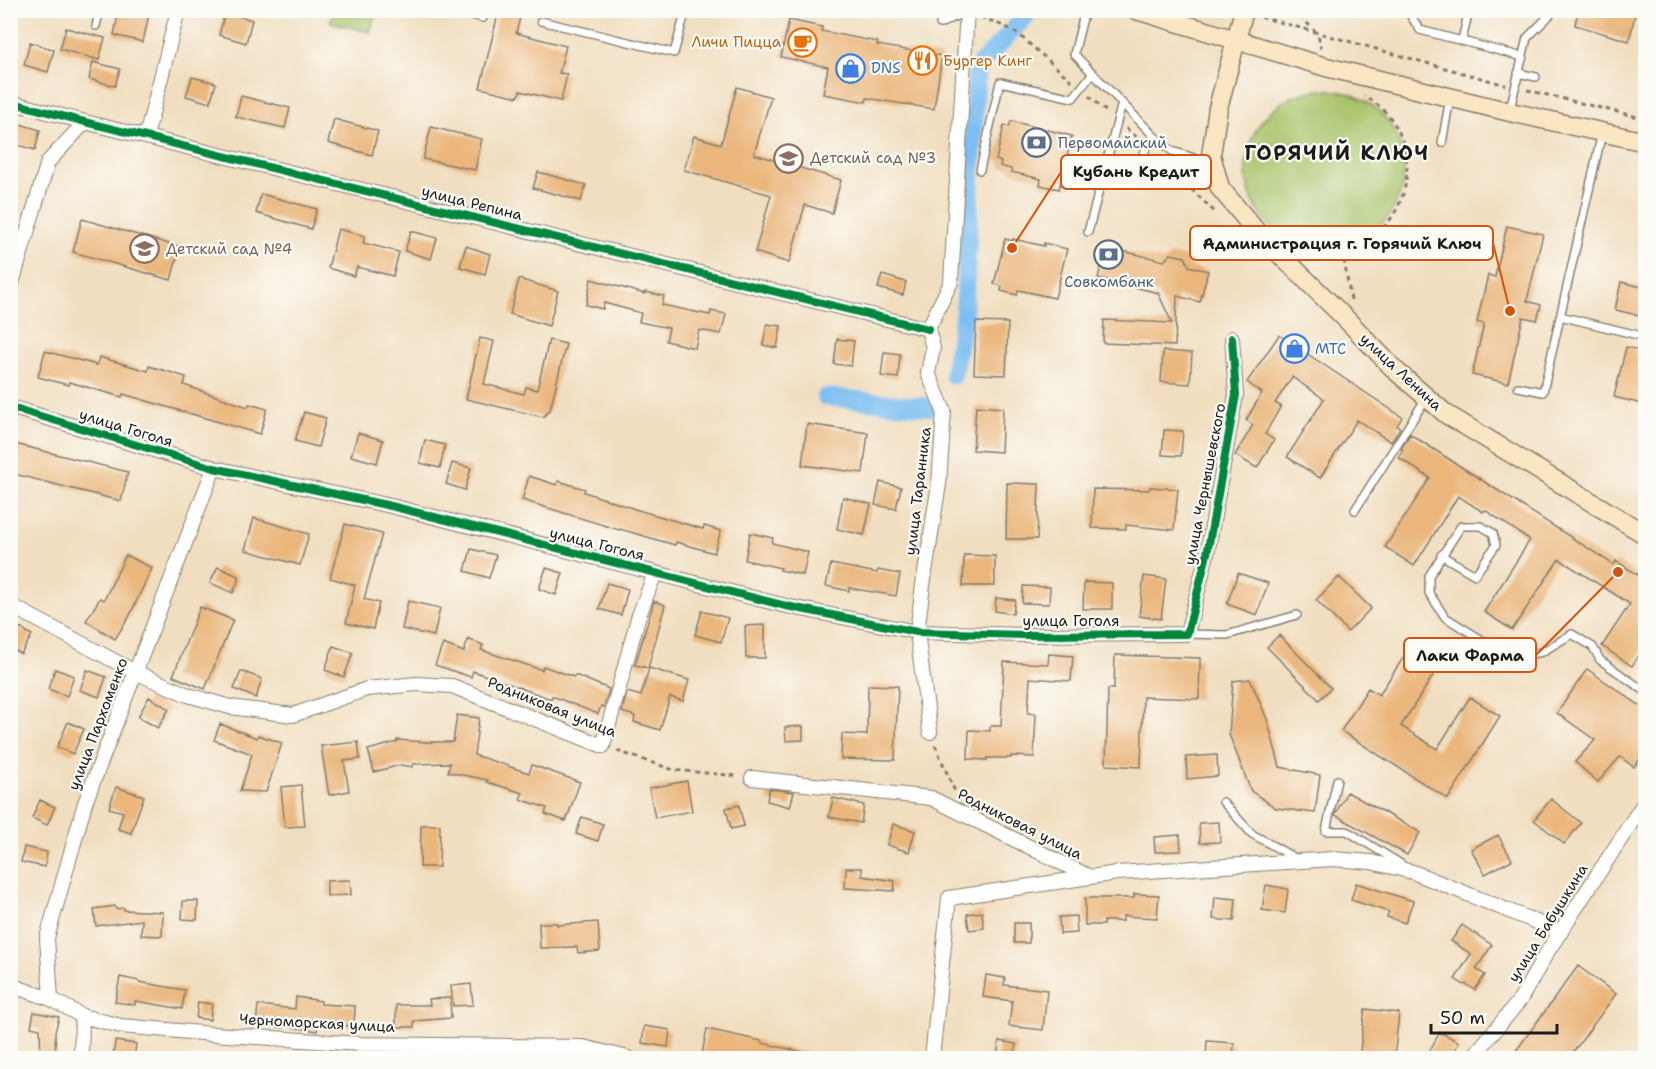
<svg xmlns="http://www.w3.org/2000/svg" width="1656" height="1069" font-family="'Shantell Sans',sans-serif">
	<rect width="100%" height="100%" fill="#fdfcf7"/>
	<filter id="ink" filterUnits="userSpaceOnUse"><feTurbulence type="fractalNoise" baseFrequency=".0167" numOctaves="2"/><feDisplacementMap in="SourceGraphic" scale="12" xChannelSelector="R" yChannelSelector="G"/><feConvolveMatrix kernelMatrix="1 2 1 2 8 2 1 2 1" color-interpolation-filters="sRGB"/></filter>
	<filter id="wash" filterUnits="userSpaceOnUse"><feTurbulence type="fractalNoise" baseFrequency=".008" numOctaves="4" result="noise"/><feDisplacementMap in="SourceGraphic" scale="24" xChannelSelector="R" yChannelSelector="G"/><feGaussianBlur stdDeviation="1.35" result="paint"/><feColorMatrix in="noise" values="0 0 0 0 0 0 0 0 0 0 0 0 0 0 0 0 0 1.4 0 .05"/><feComposite in="paint" operator="in"/></filter>
	<g filter="url(#wash)">
		<rect width="100%" height="100%" fill="#f1dec0"/>
		<path fill="#a8c36a" stroke="#627043" stroke-width="1.5" d="M333,11H376L370,32L330,22Z
			M1246 169a79 79 0 1 1 158 0a79 79 0 1 1-158 0Z"/>
		<g fill="none" stroke-linecap="round" stroke-linejoin="round">
			<path stroke="#7bbef1" stroke-width="18" d="M953,375L964,313L977,68L1026,16
				M826,397L929,407"/>
		</g>
		<g id="blocks">
			<path fill="#eab67c" d="M119,10H150L143,42L114,35Z
				M499,10H522L516,33L566,46L559,73L567,74L561,101L520,91L518,97L480,88Z
				M1578,10H1636L1629,41L1575,25Z
				M225,12L252,20L246,43L219,35Z
				M789,20L822,27L821,31L878,42L877,45L942,56L934,109L867,98L866,102L823,94L828,67L781,57Z
				M66,28L105,38L99,60L60,49Z
				M30,42L54,50L48,72L24,65Z
				M93,62L120,69L115,86L89,79Z
				M192,77L216,83L210,103L186,96Z
				M737,87L771,97L754,154L841,180L832,213L805,205L789,263L755,252L771,195L684,170L694,136L721,144Z
				M241,96L290,108L285,128L236,117Z
				M334,119L378,131L372,155L328,143Z
				M10,121L40,130L35,150L10,143Z
				M1011,121L1072,136L1059,189L1040,185L1041,179L1011,172V169L1000,166L1001,162L996,160L1004,125L1009,127Z
				M431,127L482,139L475,170L423,159Z
				M538,172L586,185L581,201L533,188Z
				M261,194L317,209L311,229L256,213Z
				M82,219L180,247L171,280L73,252Z
				M1507,226L1543,234L1527,301L1541,305L1537,320L1523,317L1508,383L1472,375L1484,324L1477,322L1488,275L1495,277Z
				M338,229L365,236L363,243L399,252L393,276L357,267L354,276L328,268Z
				M411,231L437,238L431,259L405,251Z
				M1005,239L1013,241V239L1044,246V243L1067,249L1055,298L1018,290L1017,295L1001,291L1002,286L994,284Z
				M466,246L490,254L485,274L460,267Z
				M1106,247L1164,261L1171,254L1185,257L1189,266L1208,271L1200,302L1177,296L1175,346L1103,343L1104,320L1172,323L1158,293L1098,278Z
				M882,275L906,282L903,295L878,288Z
				M519,279L558,291L549,326L510,314Z
				M591,279L645,294V292L664,296L662,305L710,315L711,311L726,314L721,334L699,330L695,348L666,341L669,328L639,322L641,313L604,303L603,309L586,305Z
				M1621,282L1646,288V317L1615,310Z
				M976,322L1008,323L1006,375L974,374Z
				M767,324L781,326L777,348L763,345Z
				M1279,335L1402,417L1397,426L1400,428L1391,442L1357,420L1320,478L1287,457L1324,399L1292,377L1275,403L1281,406L1265,434L1274,440L1257,468L1235,455L1253,425L1246,420L1262,393L1247,382Z
				M480,338L494,341L484,384L524,394L526,387L537,390L549,340L566,344L550,410L543,417L466,399Z
				M837,339L854,341L851,366L834,364Z
				M1626,347L1641,351L1639,360L1646,362V405L1614,397Z
				M45,351L97,365L99,357L148,371L149,366L186,377L184,385L248,407L249,404L267,409L260,434L123,394L122,397L69,382L68,385L38,377Z
				M1163,351L1192,353L1190,384L1161,382Z
				M884,352L900,354L898,378L881,376Z
				M976,406L1003,408L1001,452L973,450Z
				M304,412L326,418L318,447L295,441Z
				M807,424L868,433L863,473L802,465Z
				M1164,430L1183,431L1181,456L1162,455Z
				M358,433L383,440L377,463L351,456Z
				M1410,434L1614,565L1616,561L1646,580V645L1632,666L1602,646L1630,604L1559,559L1512,630L1484,612L1530,540L1485,510L1483,512L1458,496L1414,566L1385,547L1430,478L1398,457L1403,450L1401,449Z
				M425,440L445,445L440,468L420,463Z
				M15,444L128,472L121,501L10,473V459Z
				M452,463L471,468L465,490L446,484Z
				M529,476L557,485L558,481L585,489L584,492L638,510L703,529L704,526L721,531L714,553L676,542L675,545L620,529L619,530L522,500Z
				M880,482L901,487L896,509L875,505Z
				M1007,483L1039,484L1037,539H1006Z
				M1150,487L1178,489L1174,530L1126,525V529L1092,528L1093,489L1149,490Z
				M843,497L871,504L864,535L837,529Z
				M254,518L309,534L300,565L245,550Z
				M345,524L382,534L364,599L379,603L373,629L346,623L355,585L330,578Z
				M750,533L773,538L772,543L808,552L803,575L780,570L781,568L745,560Z
				M471,549L496,555L489,578L465,571Z
				M126,555L152,568L129,617L115,639L86,621L100,598L104,600Z
				M964,555L995,556V586H963Z
				M831,564L877,573L878,570L900,574L896,596L849,588V591L826,586Z
				M218,567L238,576V581L233,593L210,583Z
				M546,568L563,573L556,595L539,589Z
				M1238,573L1268,583L1257,615L1227,604Z
				M1144,576L1166,579L1161,619L1139,616Z
				M1339,577L1371,608L1348,632L1316,600Z
				M1084,582L1112,583V609H1083Z
				M607,583L628,589L621,615L599,609Z
				M1023,586L1050,587L1049,604L1022,603Z
				M996,598L1015,600L1013,614L995,611Z
				M408,601L440,608L434,636L402,629Z
				M654,601L665,605L648,668L635,665Z
				M200,607L233,620L205,689L173,676Z
				M702,611L728,618L721,642L695,635Z
				M765,625V658H746L745,626Z
				M17,626L32,635L21,654L10,647V637Z
				M1279,635L1331,688L1319,700L1267,647Z
				M468,639L483,645L481,650L542,670L543,666L574,677L575,675L609,689L604,707L601,706L598,714L552,696L551,699L473,671L471,677L435,665L443,644L464,652Z
				M333,646L353,653L344,677L325,670Z
				M1049,654L1073,656L1071,681L1030,678L1028,713L1036,714L1034,757L1011,756V758H987V760L968,759L969,730L990,731V726H1001L1004,662L1048,664Z
				M1115,655L1200,658L1199,699L1143,697L1141,767L1106,765L1108,689H1114Z
				M1405,655L1434,674L1401,726L1437,749L1470,697L1500,716L1448,799L1341,731L1368,688L1379,695Z
				M649,668L689,680L683,701L670,697L660,730L634,722L635,716L622,712L627,692L641,696Z
				M55,669L74,676L67,696L48,689Z
				M1587,669L1646,710V751L1634,767L1620,757L1598,782L1575,762L1595,740L1557,713Z
				M87,670L106,677L99,697L80,690Z
				M241,671L262,679L256,698L234,689Z
				M1250,679L1267,719L1280,767L1320,775L1315,813L1276,808L1251,791L1229,734L1233,681Z
				M868,685L898,686L895,760L841,759L842,734L867,735Z
				M149,697L169,709L158,728L138,717Z
				M457,715L479,718L474,755L529,773L532,765L580,782L566,821L545,814L547,808L520,799L523,793L487,782L488,780L448,772L450,763L413,764V767L400,765L374,772L368,750L397,742V740L427,742H453Z
				M68,722L84,729L73,754L57,747Z
				M220,724L257,738L258,735L282,743L266,792L240,791L252,754L214,740Z
				M803,726V740L786,741L785,727Z
				M358,742L360,759L344,761L349,791L329,795L321,746Z
				M1217,755L1218,776L1187,779L1186,757Z
				M687,781L692,811L655,818L649,788Z
				M301,785L305,826L285,827L281,787Z
				M116,787L144,796L131,833L118,829L123,812L109,808Z
				M769,789L794,792L790,807L767,801Z
				M1347,792L1420,832L1407,855L1335,815Z
				M833,798L864,805L861,823L829,817Z
				M1551,799L1581,823L1564,844L1534,820Z
				M40,800L55,807L47,825L32,818Z
				M739,805L744,826L731,829L726,808Z
				M582,817L603,824L598,841L576,834Z
				M1219,822L1220,842L1200,843L1199,823Z
				M893,824L915,831L909,852L887,845Z
				M421,825H440L439,867H420Z
				M1180,835L1181,851L1155,852L1154,837Z
				M1498,835L1512,860L1485,874L1471,849Z
				M24,847L47,852L45,867L21,862Z
				M846,868H862V876L895,881L894,891L845,888Z
				M350,880L351,895L327,896V881Z
				M1356,883L1413,901L1405,923L1387,917L1389,912L1351,900Z
				M1266,885L1288,889L1285,913L1262,910Z
				M1134,894L1159,895L1157,918L1123,916V921H1104V925H1085V898H1134Z
				M1215,897L1236,899L1234,921L1213,919Z
				M183,901H198L197,920L182,919Z
				M115,906L116,909L124,908V910L163,912L162,936L141,935L142,920L96,926L94,909Z
				M982,912L984,928L969,930L967,914Z
				M1076,916L1077,933L1060,934L1059,917Z
				M598,922L600,951L578,953L577,947L540,948L539,923H557V925Z
				M1014,923H1029V943H1014Z
				M1462,925L1492,945L1476,969L1485,975L1475,990L1466,984L1464,985L1455,979L1471,954L1451,941Z
				M1578,966L1616,994L1568,1059H1510Z
				M986,975L1005,978L1004,985L1047,990L1043,1030L1009,1026L1012,1001L983,997Z
				M120,977L139,981V982L185,990L182,1009L135,1001V1005L115,1002Z
				M471,984L473,1005L453,1006L451,986Z
				M296,997L321,1001V1004L355,1006L354,1026L318,1025L317,1031L284,1026L283,1028L256,1025L258,1005L295,1009Z
				M450,998L451,1018L414,1021V1027H396V1005H430L429,999Z
				M198,1002L212,1004L210,1020L196,1018Z
				M1365,1009L1399,1013L1394,1059H1359Z
				M34,1012L59,1017L55,1032L56,1059H41L40,1029L31,1027Z
				M644,1026L670,1030L668,1047L642,1043Z
				M707,1029L762,1041V1043L807,1053L806,1059H724L702,1054Z
				M1440,1032L1459,1042L1450,1059H1425Z
				M115,1041L136,1044L134,1059H113Z
				M999,1041L1016,1044L1014,1059H997Z
				M1207,1041L1234,1043L1233,1059H1206Z"/>
		</g>
	</g>
	<g filter="url(#ink)">
		<use href="#blocks" fill-opacity="0" stroke="#867d6e" stroke-width="1.5"/>
		<g fill="none" stroke-linecap="round" stroke-linejoin="round">
			<defs>
				<path id="lane" d="M452,10L483,18
					M1085,10L1074,54L1154,136L1172,151L1210,163
					M1407,10L1420,30L1523,57
					M541,21L674,53L686,10
					M940,24L967,11
					M96,26L100,10
					M1462,40L1469,10
					M1518,73L1536,77
					M1510,109L1527,38L1555,10
					M1442,143L1450,98
					M1143,154L1154,136
					M980,170L1000,82L1073,98L1093,73
					M1088,232L1122,103
					M1560,316L1646,337
					M1518,387L1543,392L1602,133
					M1355,510L1425,400
					M1441,555L1475,575L1496,545L1493,533L1481,526H1461L1429,576V593L1445,617L1511,658L1542,652L1572,634L1593,647L1600,660L1646,692
					M1187,634L1227,635L1297,615
					M1337,780L1326,831H1347L1401,864
					M1223,802L1252,834L1295,858"/>
				<path id="street" d="M10,102L85,122L928,329
					M146,137L178,10
					M10,290L48,162L85,122
					M10,407L214,468L391,506L786,606L917,632L1024,635L1187,634L1207,554L1236,395L1232,338
					M10,605L135,672L188,695L230,707L293,715L367,689L416,684L452,686L603,746L638,618L655,573
					M930,732L917,632L923,585L939,484L944,411L928,373L933,348L928,329L951,282L967,10
					M752,778L931,798L1090,877
					M10,985L51,999L82,1016L121,1026L213,1034L360,1044L583,1047L628,1058
					M51,999L47,938L85,803L214,468
					M81,1058L82,1016
					M932,1058L949,898L1117,873L1333,859L1371,862L1413,872L1561,932
					M1472,1058L1520,1000L1546,954L1646,800"/>
				<path id="secondary" d="M1136,10L1326,67L1510,112L1646,142
					M1244,10L1218,108L1211,155L1220,188L1256,231L1345,318L1396,371L1446,414L1646,535"/>
			</defs>
			<use href="#lane" stroke="#867d6e" stroke-width="10"/>
			<use href="#street" stroke="#867d6e" stroke-width="16"/>
			<use href="#secondary" stroke="#867d6e" stroke-width="21"/>
			<path stroke="#867d6e" stroke-width="3" stroke-dasharray="4.5 4.5" stroke-linecap="butt" d="M1294,10L1318,34L1321,49
				M981,17L1006,27L1018,34L1073,82
				M1261,17L1506,85
				M1527,90L1646,119
				M1089,96L1109,114
				M1126,128L1139,139
				M1159,158L1217,214
				M1351,300L1342,249C1354,245 1369,241 1379,232C1421,194 1415,122 1364,96
				M935,745L956,794
				M617,751L674,770L739,776"/>
			<use href="#lane" stroke="#fff" stroke-width="7"/>
			<use href="#street" stroke="#fff" stroke-width="14"/>
			<use href="#secondary" stroke="#fbe6c3" stroke-width="18"/>
			<defs>
				<path id="cycleway" d="M10,102L85,122L928,329
					M10,407L214,468L391,506L786,606L917,632L1024,635L1187,634L1207,554L1236,395L1232,338"/>
			</defs>
			<use href="#cycleway" stroke="#fdfcf7" stroke-width="11"/>
			<use href="#cycleway" stroke="#00873e" stroke-width="8"/>
		</g>
	</g>
	<defs>
		<symbol id="cafe-ring" viewBox="-11 -11 22 22"><circle r="9.5" fill="#fdfcf7" stroke="#e8710a" stroke-width="1.5"/><path d="M-5.5-4.5H6V0H3Q3 3.5 0 3.5H-2.5Q-5.5 3.5-5.5 0ZM3-3.2v2h1.7v-2ZM-6 4.5H4V6H-6Z" fill="#e8710a"/></symbol>
		<symbol id="restaurant-ring" viewBox="-11 -11 22 22"><circle r="9.5" fill="#fdfcf7" stroke="#e8710a" stroke-width="1.5"/><path d="M-5-6h1v4h1v-4h1v4h1v-4h1v5L-1.5 .5V6h-2V.5L-5-1ZM5-6V6H3V1.5H1.5Q1.5-4 5-6Z" fill="#e8710a"/></symbol>
		<symbol id="shop-ring" viewBox="-11 -11 22 22"><circle r="9.5" fill="#fdfcf7" stroke="#3f7fe0" stroke-width="1.5"/><path d="M-5-2.5h2.3a2.7 3.5 0 0 1 5.4 0H5L5.5 6h-11ZM-1.5-2.5h3a1.5 2.3 0 0 0-3 0Z" fill="#3f7fe0"/></symbol>
		<symbol id="bank-ring" viewBox="-11 -11 22 22"><circle r="9.5" fill="#fdfcf7" stroke="#5c6f8a" stroke-width="1.5"/><path d="M-6-4H6V4H-6ZM0-2.3a2.3 2.3 0 1 0 0 4.6a2.3 2.3 0 1 0 0-4.6Z" fill="#5c6f8a"/></symbol>
		<symbol id="school-ring" viewBox="-11 -11 22 22"><circle r="9.5" fill="#fdfcf7" stroke="#8d6e63" stroke-width="1.5"/><path d="M0-5L7-2L0 1L-7-2ZM-4 1L0 2.5L4 1V4Q0 6-4 4Z" fill="#8d6e63"/></symbol>
	</defs>
	<g fill-rule="evenodd">
		<use href="#cafe-ring" x="786" y="26" width="33" height="33"/>
		<use href="#restaurant-ring" x="906" y="44" width="33" height="33"/>
		<use href="#shop-ring" x="834" y="52" width="33" height="33"/>
		<use href="#bank-ring" x="1020" y="126" width="33" height="33"/>
		<use href="#school-ring" x="772" y="142" width="33" height="33"/>
		<use href="#school-ring" x="128" y="232" width="33" height="33"/>
		<use href="#bank-ring" x="1092" y="238" width="33" height="33"/>
		<use href="#shop-ring" x="1278" y="332" width="33" height="33"/>
	</g>
	<g text-anchor="middle" stroke-width="4.5" stroke-linejoin="round" paint-order="stroke">
		<g font-size="15" fill="#c56008" stroke="#fdfcf7" text-anchor="end">
			<text x="781" y="47">Личи Пицца</text>
			<text x="943" y="66" text-anchor="start">Бургер Кинг</text>
		</g>
		<g font-size="15" fill="#366cbe" stroke="#fdfcf7" text-anchor="start">
			<text x="871" y="73">DNS</text>
			<text x="1315" y="354">МТС</text>
		</g>
		<g font-size="15" fill="#4e5e75" stroke="#fdfcf7" text-anchor="start">
			<text x="1058" y="148">Первомайский</text>
			<text x="1109" y="287" text-anchor="middle">Совкомбанк</text>
		</g>
		<g font-size="15" fill="#785e54" stroke="#fdfcf7" text-anchor="start">
			<text x="810" y="163">Детский сад №3</text>
			<text x="166" y="254">Детский сад №4</text>
		</g>
		<g font-size="15" fill="#1c1c1c" stroke="#fdfcf7">
			<text transform="translate(472 203) rotate(14)" y="5">улица Репина</text>
			<text transform="translate(1401 372) rotate(43)" y="5">улица Ленина</text>
			<text transform="translate(126 428) rotate(17)" y="5">улица Гоголя</text>
			<text transform="translate(1205 484) rotate(-79)" y="5">улица Чернышевского</text>
			<text transform="translate(918 491) rotate(-83)" y="5">улица Таранника</text>
			<text transform="translate(597 544) rotate(14)" y="5">улица Гоголя</text>
			<text x="1071" y="626">улица Гоголя</text>
			<text transform="translate(552 707) rotate(22)" y="5">Родниковая улица</text>
			<text transform="translate(98 724) rotate(-69)" y="5">улица Пархоменко</text>
			<text transform="translate(1020 824) rotate(27)" y="5">Родниковая улица</text>
			<text transform="translate(1548 923) rotate(-58)" y="5">улица Бабушкина</text>
			<text transform="translate(317 1023) rotate(3)" y="5">Черноморская улица</text>
		</g>
		<g font-size="21" font-weight="bold" letter-spacing="1.5" fill="#1c1c1c" stroke="#fdfcf7">
			<text x="1337" y="160">ГОРЯЧИЙ КЛЮЧ</text>
		</g>
	</g>
	<path fill="none" stroke="#d4530e" stroke-width="2" d="M1012 248L1061 172M1510 311L1493 243M1618 572L1536 655"/>
	<g fill="#d4530e" stroke="#fdfcf7" stroke-width="2">
		<circle cx="1012" cy="248" r="6"/>
		<circle cx="1510" cy="311" r="6"/>
		<circle cx="1618" cy="572" r="6"/>
	</g>
	<g fill="#fdfcf7" stroke="#d4530e" stroke-width="2">
		<rect x="1061" y="155" width="150" height="34" rx="6"/>
		<rect x="1190" y="226" width="303" height="34" rx="6"/>
		<rect x="1404" y="638" width="132" height="34" rx="6"/>
	</g>
	<g font-size="16" text-anchor="middle" font-weight="bold" fill="#1c1c1c">
		<text x="1136" y="177">Кубань Кредит</text>
		<text x="1342" y="249">Администрация г. Горячий Ключ</text>
		<text x="1470" y="661">Лаки Фарма</text>
	</g>
	<rect width="1656" height="1069" fill="none" stroke="#fdfcf7" stroke-width="36"/>
	<path d="M1431 1024v9h126v-9" fill="none" stroke="#1c1c1c" stroke-width="3"/>
	<text x="1440" y="1024" font-size="18" fill="#1c1c1c" stroke="#fdfcf7" stroke-width="4.5" paint-order="stroke">50 m</text>
</svg>
